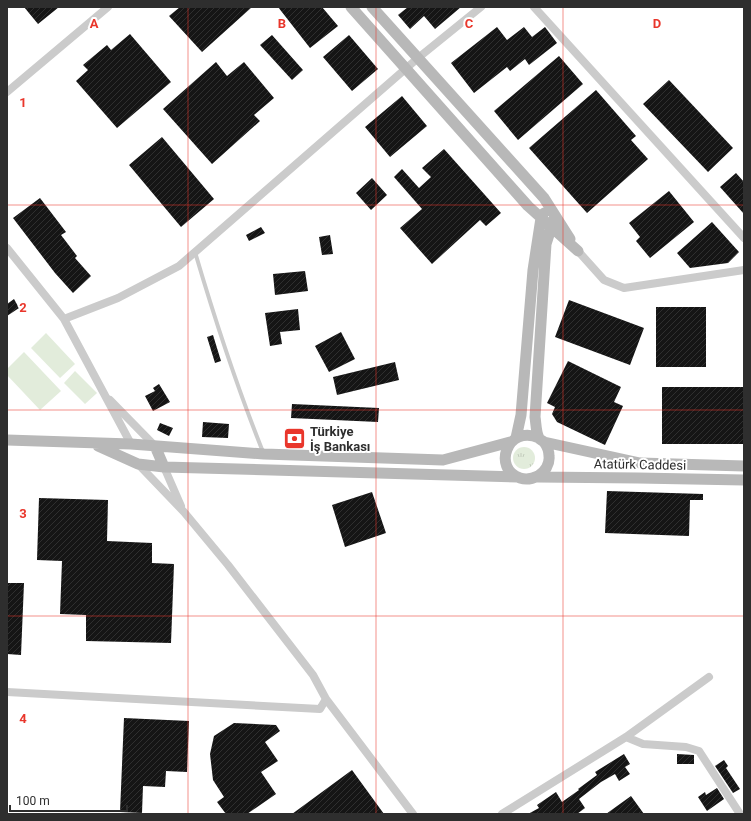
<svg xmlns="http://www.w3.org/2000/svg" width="751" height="821" font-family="Roboto,sans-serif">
	<defs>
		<pattern id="grass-tufts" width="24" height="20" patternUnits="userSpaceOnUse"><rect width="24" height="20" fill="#e2ecdb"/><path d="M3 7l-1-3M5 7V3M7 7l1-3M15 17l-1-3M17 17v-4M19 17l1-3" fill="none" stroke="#c2cbbc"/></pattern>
		<pattern id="building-hatch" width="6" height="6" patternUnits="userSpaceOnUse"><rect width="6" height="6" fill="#151515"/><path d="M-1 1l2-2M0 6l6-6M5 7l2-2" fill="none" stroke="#2f2f2f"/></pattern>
	</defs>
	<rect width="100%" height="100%" fill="#fff"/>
	<path fill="url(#grass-tufts)" d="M513 458a11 11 0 1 1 22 0a11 11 0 1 1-22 0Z"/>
	<path fill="#e2ecdb" d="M46,333L75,364L60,378L31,348Z
		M24,352L61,391L40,410L7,375V369Z
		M75,371L97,393L85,404L64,383Z"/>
	<path fill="url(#building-hatch)" d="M24,7H59L38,24Z
		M180,7H252L202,52L169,16Z
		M278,7H322L338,26L310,48Z
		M408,7H461L435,29L424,16L410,29L398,15Z
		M497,27L507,40L524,27L532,37L545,27L557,43L529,65L525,59L510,71L507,67L474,93L451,63Z
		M130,34L171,82L117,128L76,81L88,70L83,65L107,45L111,50Z
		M272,35L303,70L292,80L260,45Z
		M349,35L378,69L352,91L323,57Z
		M559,56L583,84L518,140L494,111Z
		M216,62L227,76L244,62L274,98L254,115L260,121L212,164L163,109Z
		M669,80L733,148L708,172L643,104Z
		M596,90L636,136L631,140L648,159L587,213L529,148Z
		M402,96L427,126L390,157L365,127Z
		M162,137L214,199L181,227L129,165Z
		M444,149L501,213L486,226L480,220L432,264L400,228L422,209L394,177L402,169L419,188L431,177L422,168Z
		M736,173L744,182V214L720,187Z
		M372,178L387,195L371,210L356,193Z
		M669,191L694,222L650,258L636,241L640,237L629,223Z
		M40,198L66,232L61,235L77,256L75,258L91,276L73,293L55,273L13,218Z
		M712,222L739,252L728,263L690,268L677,253Z
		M261,227L265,233L249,241L246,235Z
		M330,235L333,254L322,255L319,237Z
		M305,271L308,291L275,295L273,274Z
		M14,299L19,308L7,316V304Z
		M569,300L644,328L630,365L555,337Z
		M656,307H706V367H656Z
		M298,309L300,330L280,332L282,344L270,346L265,313Z
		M341,332L355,359L329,372L315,346Z
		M213,335L221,361L215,363L207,337Z
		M568,361L621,387L614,402L623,406L605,445L557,422L552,414L555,407L547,403Z
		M395,362L399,380L337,395L333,377Z
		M159,384L170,402L153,411L145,396L155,391L153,388Z
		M662,387H744V444H662Z
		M292,404L379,408L378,422L291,418Z
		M203,422L229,424L228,438L202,437Z
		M160,423L173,428L169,436L157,430Z
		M607,491L703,494V500H690L689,536L605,533Z
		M372,492L386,533L345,547L332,505Z
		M39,498L108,500L107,541L152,543V563L174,564L171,643L86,641V615L60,614L62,561L37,560Z
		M7,583H24L21,655L7,654Z
		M124,718L189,721L187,772L166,771L165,787L143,786L142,813L120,812Z
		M234,723L276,725L280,731L265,742L278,761L261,772L276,794L247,814H226L217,802L224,797L213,780L210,754L214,736Z
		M624,754L630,764L625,767L630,774L619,781L615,774L601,782L579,799L585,808L577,814H528L539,808L537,805L556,792L562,802L579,790L578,789L597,775L595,772Z
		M677,754L694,755V764H677Z
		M724,760L728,766L726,768L740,789L733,793L715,766Z
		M352,770L384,814H292Z
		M717,788L724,799L707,811L698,797L705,792L706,795Z
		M631,796L644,814H606Z"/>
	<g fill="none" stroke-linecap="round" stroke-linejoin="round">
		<path stroke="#cbcbcb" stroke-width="4" d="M195,252C215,320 237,387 263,452"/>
		<path stroke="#cbcbcb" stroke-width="8" d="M534,7L744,238
			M7,92L108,7
			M7,248L64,319L131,444
			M578,251L604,280L624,288L744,270
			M64,319L118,298L179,266L418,58L481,7
			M110,400L155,446
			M164,467L181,506
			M7,692L320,709L326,699L313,675L228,565L184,512L138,464
			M326,699L413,814
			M626,737L643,744L686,747L699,751L740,814
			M502,814L626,737L709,677"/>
		<path stroke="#b8b8b8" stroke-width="11" d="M351,7L528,206L578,251
			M372,7L544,198L570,239
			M516,438L521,415L533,270L541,218L544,213
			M539,438C507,424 492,469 520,478C526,480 532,479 538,476C545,472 550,464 549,456C549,451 547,446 544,442C542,440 540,440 539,438C536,433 536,423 535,417L546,244L555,216
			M7,440L131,444L264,454L443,460L510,442
			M544,442L640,463L744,466
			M98,446L138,464L164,467L518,477
			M155,446L164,467
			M537,477L638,478L744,480"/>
	</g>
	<path fill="none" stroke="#e9362b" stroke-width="1" stroke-opacity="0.55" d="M188,7V814M376,7V814M563,7V814M7,205H744M7,410H744M7,616H744"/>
	<defs>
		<symbol id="bank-square" viewBox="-11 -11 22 22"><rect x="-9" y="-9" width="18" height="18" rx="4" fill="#e9362b" stroke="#fff"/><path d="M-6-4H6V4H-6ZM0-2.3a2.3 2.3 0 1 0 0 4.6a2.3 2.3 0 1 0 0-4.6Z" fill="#fff"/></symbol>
	</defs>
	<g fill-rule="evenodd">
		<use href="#bank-square" x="282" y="426" width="25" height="25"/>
	</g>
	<g text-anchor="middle" stroke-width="4" stroke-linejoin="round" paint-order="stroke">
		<g font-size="13" font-weight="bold" fill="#2e2e2e" stroke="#fff" text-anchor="start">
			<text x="310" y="436">Türkiye<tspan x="310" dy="15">İş Bankası</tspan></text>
		</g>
		<g font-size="13" fill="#2e2e2e" stroke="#fff">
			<text transform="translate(640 464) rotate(1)" y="5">Atatürk Caddesi</text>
		</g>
	</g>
	<g font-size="13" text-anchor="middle" font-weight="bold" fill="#e9362b" stroke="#fff" stroke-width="4" stroke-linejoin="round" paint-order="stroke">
		<text x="94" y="28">A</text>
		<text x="282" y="28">B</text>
		<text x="469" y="28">C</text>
		<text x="657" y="28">D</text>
		<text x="23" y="107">1</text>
		<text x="23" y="312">2</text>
		<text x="23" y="518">3</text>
		<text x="23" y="723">4</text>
	</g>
	<rect width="751" height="821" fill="none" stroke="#2e2e2e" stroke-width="16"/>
	<path d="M10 805v6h117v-6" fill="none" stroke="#2e2e2e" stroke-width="2"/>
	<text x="16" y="805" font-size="12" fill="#2e2e2e" stroke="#ffffff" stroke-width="3" paint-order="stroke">100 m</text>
</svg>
